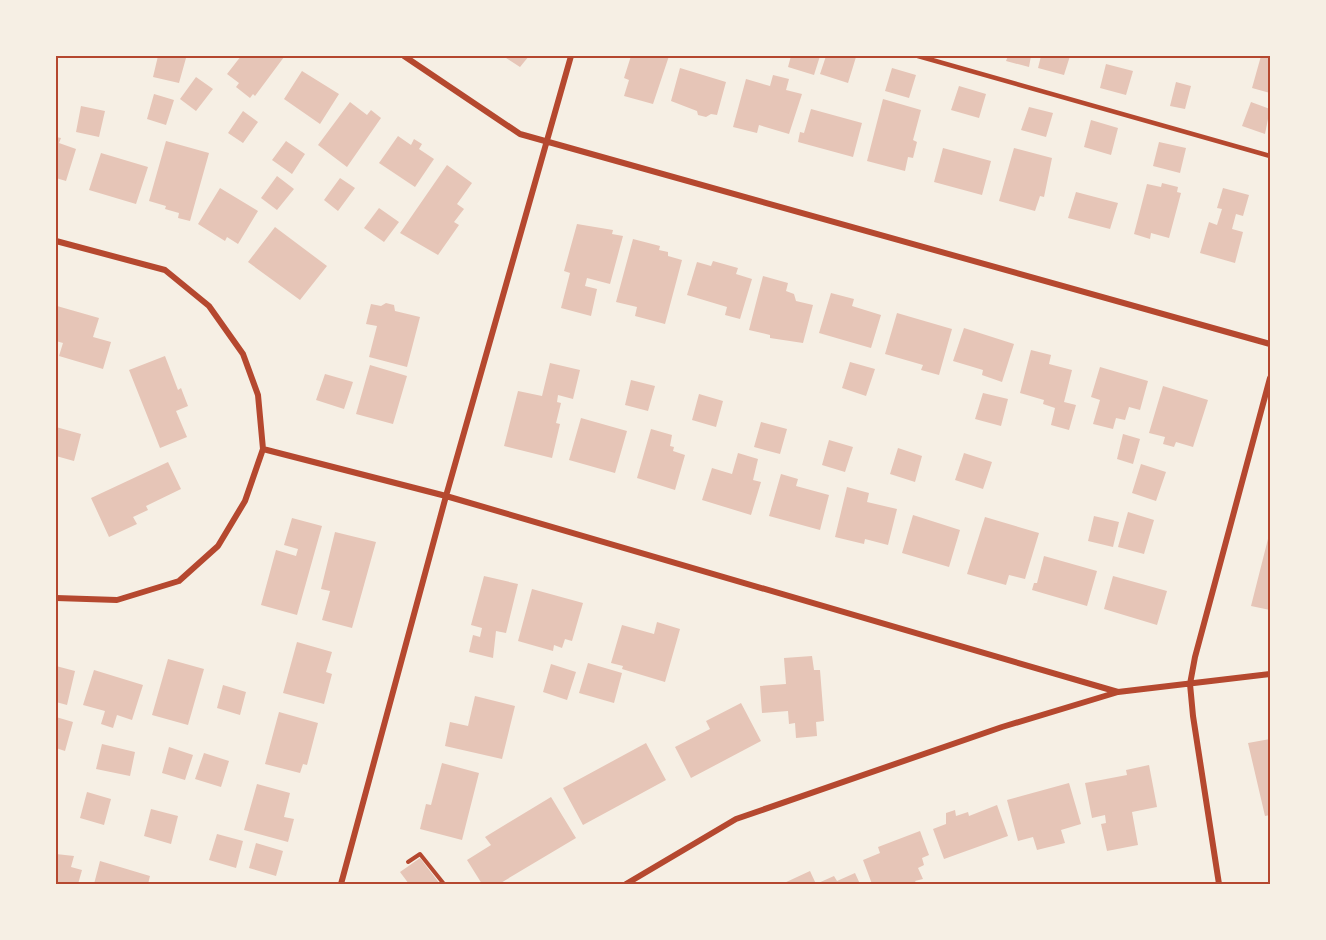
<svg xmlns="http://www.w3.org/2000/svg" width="1326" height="940" font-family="'PT Serif',serif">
	<rect width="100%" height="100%" fill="#f6efe4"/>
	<path fill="#e6c5b7" d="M158,56L186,58L179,83L153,77Z
		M241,56L284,57L255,96L253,94L250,98L236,87L239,83L227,74Z
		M503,56H529L520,67Z
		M631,56H669L653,104L624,96L629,80L624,78Z
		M791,56H820L814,75L788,67Z
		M826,56L856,57L848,83L820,74Z
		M1008,56H1031L1029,67L1006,61Z
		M1041,56H1070L1064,75L1038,68Z
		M1261,56H1270V93L1252,88Z
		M1106,64L1133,71L1126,95L1100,88Z
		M680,68L726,82L717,115L711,114L706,117L698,115L697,111L671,101Z
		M892,68L916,75L909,98L885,91Z
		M302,71L339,94L320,124L284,99Z
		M773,75L789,79L786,90L802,94L789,134L759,125L757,133L733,127L746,79L770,86Z
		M196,77L213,89L196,111L180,99Z
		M1176,82L1191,86L1185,109L1170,106Z
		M959,86L986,94L979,118L951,110Z
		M154,94L174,100L166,125L147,119Z
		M883,99L921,110L913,140L917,142L913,158L908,157L905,171L867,161Z
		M350,102L367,115L371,110L381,118L347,167L318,145Z
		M1251,102L1270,109L1265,134L1242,126Z
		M81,106L105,111L99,137L76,132Z
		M1029,107L1053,113L1046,137L1021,130Z
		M811,109L862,123L853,157L798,142L800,132L804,133Z
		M243,111L258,122L243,143L228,133Z
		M1091,120L1118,128L1111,155L1084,147Z
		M398,136L411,145L414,139L422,144L419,149L434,159L415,187L379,163Z
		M56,137L61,138L59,143L76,149L66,181L56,178Z
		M166,141L209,153L190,221L178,218L179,213L165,209L166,206L149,201Z
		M286,141L305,154L292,174L272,160Z
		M1159,142L1186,148L1180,173L1153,166Z
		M943,148L991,161L982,195L934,182Z
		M1014,148L1052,158L1044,197L1040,196L1035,211L999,201Z
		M101,153L148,167L136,204L89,190Z
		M447,165L472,183L457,204L464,209L454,222L459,225L438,255L400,233Z
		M277,176L294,189L277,210L261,198Z
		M340,178L355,188L338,211L324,200Z
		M1162,183L1178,187L1177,192L1181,193L1169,238L1151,233L1150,239L1134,234L1147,184L1161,187Z
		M220,188L258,211L238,244L227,237L225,241L198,224Z
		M1223,188L1249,195L1243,216L1236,214L1232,229L1243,232L1235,263L1200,253L1209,222L1217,225L1222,209L1217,208Z
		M1076,192L1118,203L1110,229L1068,218Z
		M379,208L399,222L384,242L364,228Z
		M577,224L613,230L612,234L623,236L610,284L587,278L585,286L597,289L591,316L561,308L570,273L564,271Z
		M275,227L327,266L300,300L248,262Z
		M633,239L660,246L659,250L668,252V256L682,260L665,324L635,316L637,307L616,302Z
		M713,261L738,268L736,274L752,279L740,319L725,315L727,307L687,295L697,262L711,266Z
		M763,276L788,283L786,291L794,294L796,301L813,305L803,343L770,338V335L749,330Z
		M831,293L854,299L852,306L881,315L871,348L819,333Z
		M386,303L394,305L395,311L420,317L407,367L369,357L377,326L366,324L371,304L381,306Z
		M57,306L99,318L93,337L111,342L103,369L59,356L63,343L56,341Z
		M897,313L952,329L939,375L921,370L923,365L885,354Z
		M964,328L1014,344L1002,382L982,375L983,370L953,361Z
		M1031,350L1051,355L1049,364L1072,370L1064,402L1076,405L1069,430L1051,425L1055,408L1043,404L1044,400L1020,393Z
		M165,356L178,390L181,388L188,406L176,411L187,437L160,448L129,370Z
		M850,362L875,369L866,396L842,388Z
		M550,363L580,370L573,399L558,395L557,402L561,403L556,423L560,424L552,458L504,446L518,391L542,396Z
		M370,365L407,376L393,424L356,414Z
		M1100,367L1148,381L1140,410L1129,407L1125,420L1116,418L1113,429L1093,424L1100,400L1091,397Z
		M325,374L353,382L344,409L316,400Z
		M631,380L655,386L648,411L625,405Z
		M1163,386L1208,400L1193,447L1176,442L1174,447L1163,444L1165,437L1149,433Z
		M983,393L1008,399L1001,426L975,419Z
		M699,394L723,401L716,427L692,420Z
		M581,418L627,431L615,473L569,460Z
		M761,422L787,429L780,454L754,447Z
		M56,427L81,434L74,461L56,456Z
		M651,429L672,435L670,446L674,447L673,451L685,455L675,490L637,478Z
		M1123,434L1140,439L1133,464L1117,459Z
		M829,440L853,447L845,472L822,465Z
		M898,448L922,456L915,482L890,474Z
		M738,453L758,459L753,480L761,482L751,515L702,500L712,468L732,474Z
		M964,453L992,462L983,489L955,480Z
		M168,462L181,489L146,506L148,510L133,517L137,524L109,537L91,498Z
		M1141,464L1166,472L1156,501L1132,493Z
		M781,474L798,479L796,486L829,495L820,530L769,516Z
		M847,487L869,493L867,502L897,509L888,545L865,539L864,544L835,537Z
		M1128,512L1154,520L1144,554L1118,547Z
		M913,515L960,530L949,567L902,553Z
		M1094,516L1119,522L1113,547L1088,541Z
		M985,517L1039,533L1025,579L1009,575L1006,585L967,574Z
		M292,518L322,526L297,615L261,605L276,550L296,556L298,549L284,545Z
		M1270,531V610L1251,606Z
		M335,532L376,542L352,628L322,620L330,591L321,589Z
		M1044,556L1097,571L1087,606L1032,590L1034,583H1037Z
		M484,576L518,584L506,633L496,631L493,658L469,652L473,635L480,637L482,628L471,625Z
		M1113,576L1167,591L1157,625L1104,609Z
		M532,589L583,603L572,641L565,639L562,648L554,645L553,651L518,641Z
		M657,622L680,629L665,682L622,669L623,666L611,663L622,625L654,634Z
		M297,642L332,652L326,672L332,674L324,704L283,693Z
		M812,656L814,670H820L824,721L816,722L817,736L796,738L795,723L789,724L788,711L762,713L760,686L786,684L784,658Z
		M168,659L204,669L188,725L152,715Z
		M588,663L622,673L614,703L579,693Z
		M551,664L576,672L567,700L543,692Z
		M56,666L75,671L67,705L56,702Z
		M94,670L143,685L132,720L117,715L113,728L101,724L105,711L83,705Z
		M223,685L246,692L240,715L217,708Z
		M475,696L515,706L502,759L445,746L450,722L468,726Z
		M741,703L761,741L691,778L675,747L710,729L706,721Z
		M279,712L318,723L307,765L303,764L300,773L265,764Z
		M56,717L73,722L65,751L56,748Z
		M1270,739V815L1265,816L1248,743Z
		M646,743L666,780L583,825L563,788Z
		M102,744L135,752L130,776L96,769Z
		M169,747L193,755L185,780L162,773Z
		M204,753L229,761L221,787L195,779Z
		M442,763L479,773L462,840L420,829L426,804L431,805Z
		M1149,765L1157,807L1132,812L1138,845L1107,851L1101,824L1106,823L1105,815L1092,818L1085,783L1127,775L1126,770Z
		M1069,783L1081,824L1061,830L1065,843L1037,850L1033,837L1018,841L1007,800Z
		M257,784L290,793L284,817L294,819L288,842L244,830Z
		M87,792L111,799L104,825L80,818Z
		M551,797L576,838L499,884H482L467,860L491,845L485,837Z
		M997,805L1008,836L944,859L933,829L946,824V813L955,810L956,816L968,812L969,816Z
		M151,809L178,816L171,844L144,836Z
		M920,831L929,855L922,858L924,865L918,868L923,879L915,881L917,884H872L863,860L880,853L878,847Z
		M217,834L243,841L236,868L209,860Z
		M256,843L283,851L276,876L249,868Z
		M56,854L74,856L71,867L82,870L78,884H56Z
		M420,858L440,884H409L400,872Z
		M100,861L150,876L148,884H94Z
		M810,871L816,884L834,876L837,881L855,873L860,884H782Z"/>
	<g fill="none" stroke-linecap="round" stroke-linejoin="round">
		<path stroke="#b5482f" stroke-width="4" d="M408,862L420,854L444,884"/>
		<path stroke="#b5482f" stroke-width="4.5" d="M918,56L1270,156"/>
		<path stroke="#b5482f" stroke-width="6" d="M404,56L520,134L1270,344
			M56,241L165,270L209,306L243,354L258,395L263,449L245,501L218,546L179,581L117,600L56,598
			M263,449L446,496L1118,692
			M341,884L446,496L571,56
			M626,884L736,819L1002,727L1118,692L1270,674
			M1219,884L1193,716L1190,684L1195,657L1270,378"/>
	</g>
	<rect width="1326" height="940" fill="none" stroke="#f6efe4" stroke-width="114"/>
	<rect x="57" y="57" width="1212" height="826" fill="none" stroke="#b5482f" stroke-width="2"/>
</svg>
